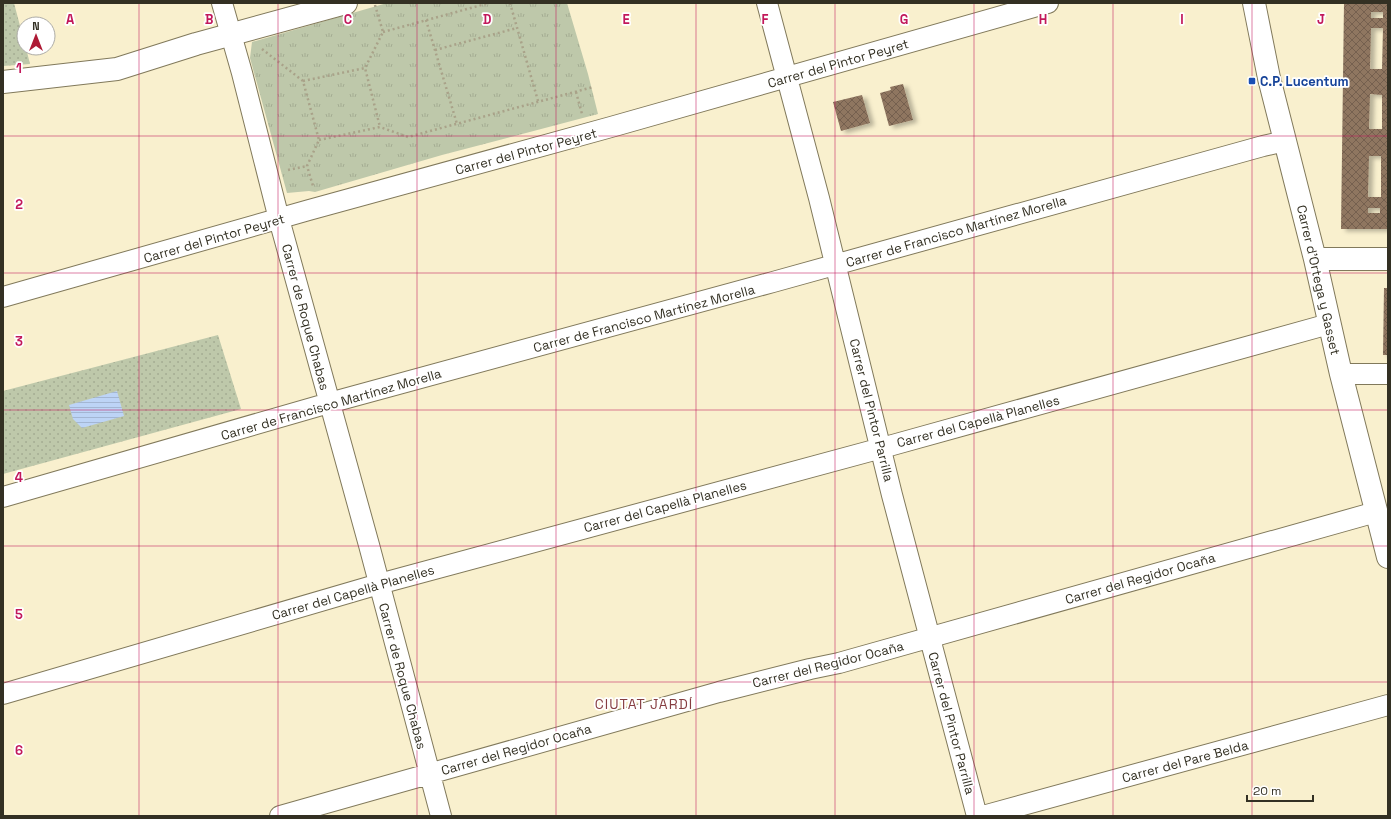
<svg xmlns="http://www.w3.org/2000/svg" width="1391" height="819" font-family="'Space Grotesk',sans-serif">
	<defs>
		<pattern id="grass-dots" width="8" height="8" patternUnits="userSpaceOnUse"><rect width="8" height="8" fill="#bec8aa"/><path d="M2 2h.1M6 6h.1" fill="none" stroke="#a4ac92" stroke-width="1.8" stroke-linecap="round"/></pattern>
		<pattern id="park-tufts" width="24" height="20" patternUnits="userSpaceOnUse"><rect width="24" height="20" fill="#bec8aa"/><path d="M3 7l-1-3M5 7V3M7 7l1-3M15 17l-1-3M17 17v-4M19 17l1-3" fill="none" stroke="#a4ac92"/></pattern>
		<pattern id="water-rules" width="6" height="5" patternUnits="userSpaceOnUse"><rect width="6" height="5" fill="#bdd4f6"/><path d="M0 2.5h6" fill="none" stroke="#a3b6d3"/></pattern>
		<pattern id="building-cross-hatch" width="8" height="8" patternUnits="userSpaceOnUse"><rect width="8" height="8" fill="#8f7660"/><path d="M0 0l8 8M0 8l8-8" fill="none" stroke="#75614f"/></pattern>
		<filter id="shadow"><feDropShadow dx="4.5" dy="2.5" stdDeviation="2" flood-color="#0004"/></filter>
	</defs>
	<rect width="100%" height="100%" fill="#f9f0ce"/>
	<path fill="url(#grass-dots)" d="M3,3H14L24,41V48H26L30,64L3,66Z
		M218,335L241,409L3,474V391Z"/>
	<path fill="url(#park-tufts)" d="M387,3H567L588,74L598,114L442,155L315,192L309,191L287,193L250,58L252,42Z"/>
	<path fill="url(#water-rules)" d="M117,391L124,416L82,428L73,419L69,405Z"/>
	<path fill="url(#building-cross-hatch)" fill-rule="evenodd" filter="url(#shadow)" d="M1344,3H1388V229H1341ZM1371,12H1383V18H1371ZM1371,28H1383L1382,69H1370ZM1370,94L1382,95V129H1369ZM1369,156H1381V197H1368ZM1368,208H1380V213H1368Z
		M903,84L913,120L889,126L880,93L891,90L890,87Z
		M862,95L870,123L841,131L833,102Z
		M1384,288H1388V355H1383Z"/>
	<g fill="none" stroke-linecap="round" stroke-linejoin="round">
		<defs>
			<path id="street" d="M222,3L242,73L279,219L369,545L441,816
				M767,3L819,198L892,495L977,816
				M3,297L309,210L611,127L1048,3
				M1341,374H1388
				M3,497L329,403L773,282L1263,146L1285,141
				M3,694L379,584L889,446L1329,324
				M280,816L719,692L810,669L839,663L1376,512
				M983,816L1388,705"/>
			<path id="secondary" d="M1254,3L1269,78L1315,259L1341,374L1388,557
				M3,82L117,69L196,44L346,3
				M1315,259H1388"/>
		</defs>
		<use href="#street" stroke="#81795b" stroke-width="22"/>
		<use href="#secondary" stroke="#81795b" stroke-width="24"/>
		<path stroke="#a9a289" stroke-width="2.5" stroke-dasharray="2 3" stroke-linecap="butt" d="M510,3L538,101
			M375,5L383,32L365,68L380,127
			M426,20L457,124
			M383,32L489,3
			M262,49L303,81L319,140L307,166L313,186
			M435,50L517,28
			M303,81L365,68
			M576,92L582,114
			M319,140L380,127L408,137L593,87
			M288,170L307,166"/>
		<use href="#street" stroke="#fff" stroke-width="20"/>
		<use href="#secondary" stroke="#fff" stroke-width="22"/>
	</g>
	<path fill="none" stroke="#c2185b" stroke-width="1" stroke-opacity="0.55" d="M139,3V816M278,3V816M417,3V816M556,3V816M696,3V816M835,3V816M974,3V816M1113,3V816M1252,3V816M3,136H1388M3,273H1388M3,410H1388M3,546H1388M3,682H1388"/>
	<rect fill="#1a4fb4" stroke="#fff" stroke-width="1.5" x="1248" y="77" width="8" height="8" rx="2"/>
	<g text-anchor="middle" stroke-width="3.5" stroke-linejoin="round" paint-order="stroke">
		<g font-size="13" fill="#333023" stroke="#fff">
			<text transform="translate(838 63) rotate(-16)" y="5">Carrer del Pintor Peyret</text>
			<text transform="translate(526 151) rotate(-15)" y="5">Carrer del Pintor Peyret</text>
			<text transform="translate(956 231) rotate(-16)" y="5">Carrer de Francisco Martínez Morella</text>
			<text transform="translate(214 238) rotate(-16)" y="5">Carrer del Pintor Peyret</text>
			<text transform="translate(1319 280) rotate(77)" y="5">Carrer d'Ortega y Gasset</text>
			<text transform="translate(306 317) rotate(75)" y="5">Carrer de Roque Chabas</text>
			<text transform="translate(644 318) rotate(-15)" y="5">Carrer de Francisco Martínez Morella</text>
			<text transform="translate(331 404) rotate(-16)" y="5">Carrer de Francisco Martínez Morella</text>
			<text transform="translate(872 410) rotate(76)" y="5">Carrer del Pintor Parrilla</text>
			<text transform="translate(978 421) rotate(-15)" y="5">Carrer del Capellà Planelles</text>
			<text transform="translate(665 506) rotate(-15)" y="5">Carrer del Capellà Planelles</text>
			<text transform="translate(1140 578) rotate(-16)" y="5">Carrer del Regidor Ocaña</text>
			<text transform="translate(353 592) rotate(-16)" y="5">Carrer del Capellà Planelles</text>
			<text transform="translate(828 664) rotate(-14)" y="5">Carrer del Regidor Ocaña</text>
			<text transform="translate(403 676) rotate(75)" y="5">Carrer de Roque Chabas</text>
			<text transform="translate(952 723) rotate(75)" y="5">Carrer del Pintor Parrilla</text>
			<text transform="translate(516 749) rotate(-16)" y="5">Carrer del Regidor Ocaña</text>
			<text transform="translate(1185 761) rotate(-15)" y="5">Carrer del Pare Belda</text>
		</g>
		<g font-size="13" font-weight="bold" fill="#164399" stroke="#fff" text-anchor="start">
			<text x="1260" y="86">C.P. Lucentum</text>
		</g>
		<g font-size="14" letter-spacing="1" fill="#863d41" stroke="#fff">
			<text x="644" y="709">CIUTAT JARDÍ</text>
		</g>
	</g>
	<g font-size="13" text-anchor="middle" font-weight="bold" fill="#c2185b" stroke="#fff" stroke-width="3.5" stroke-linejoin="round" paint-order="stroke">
		<text x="70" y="24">A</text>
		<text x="209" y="24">B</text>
		<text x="348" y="24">C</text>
		<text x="487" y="24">D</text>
		<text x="626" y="24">E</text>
		<text x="765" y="24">F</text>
		<text x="904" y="24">G</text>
		<text x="1043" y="24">H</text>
		<text x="1182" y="24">I</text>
		<text x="1321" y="24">J</text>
		<text x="19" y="73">1</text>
		<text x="19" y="209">2</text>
		<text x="19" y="346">3</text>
		<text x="19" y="482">4</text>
		<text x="19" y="619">5</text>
		<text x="19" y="755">6</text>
	</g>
	<rect width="1391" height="819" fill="none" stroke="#333023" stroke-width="8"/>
	<g transform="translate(36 36)"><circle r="19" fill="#ffffff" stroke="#adaca7"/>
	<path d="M0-3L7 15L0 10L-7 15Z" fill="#ae1a35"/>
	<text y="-6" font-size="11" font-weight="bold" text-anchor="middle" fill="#333023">N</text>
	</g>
	<path d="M1247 795v6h66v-6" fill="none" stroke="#333023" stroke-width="2"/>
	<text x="1253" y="795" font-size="12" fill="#333023" stroke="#ffffff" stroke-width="3" paint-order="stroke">20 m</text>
</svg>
